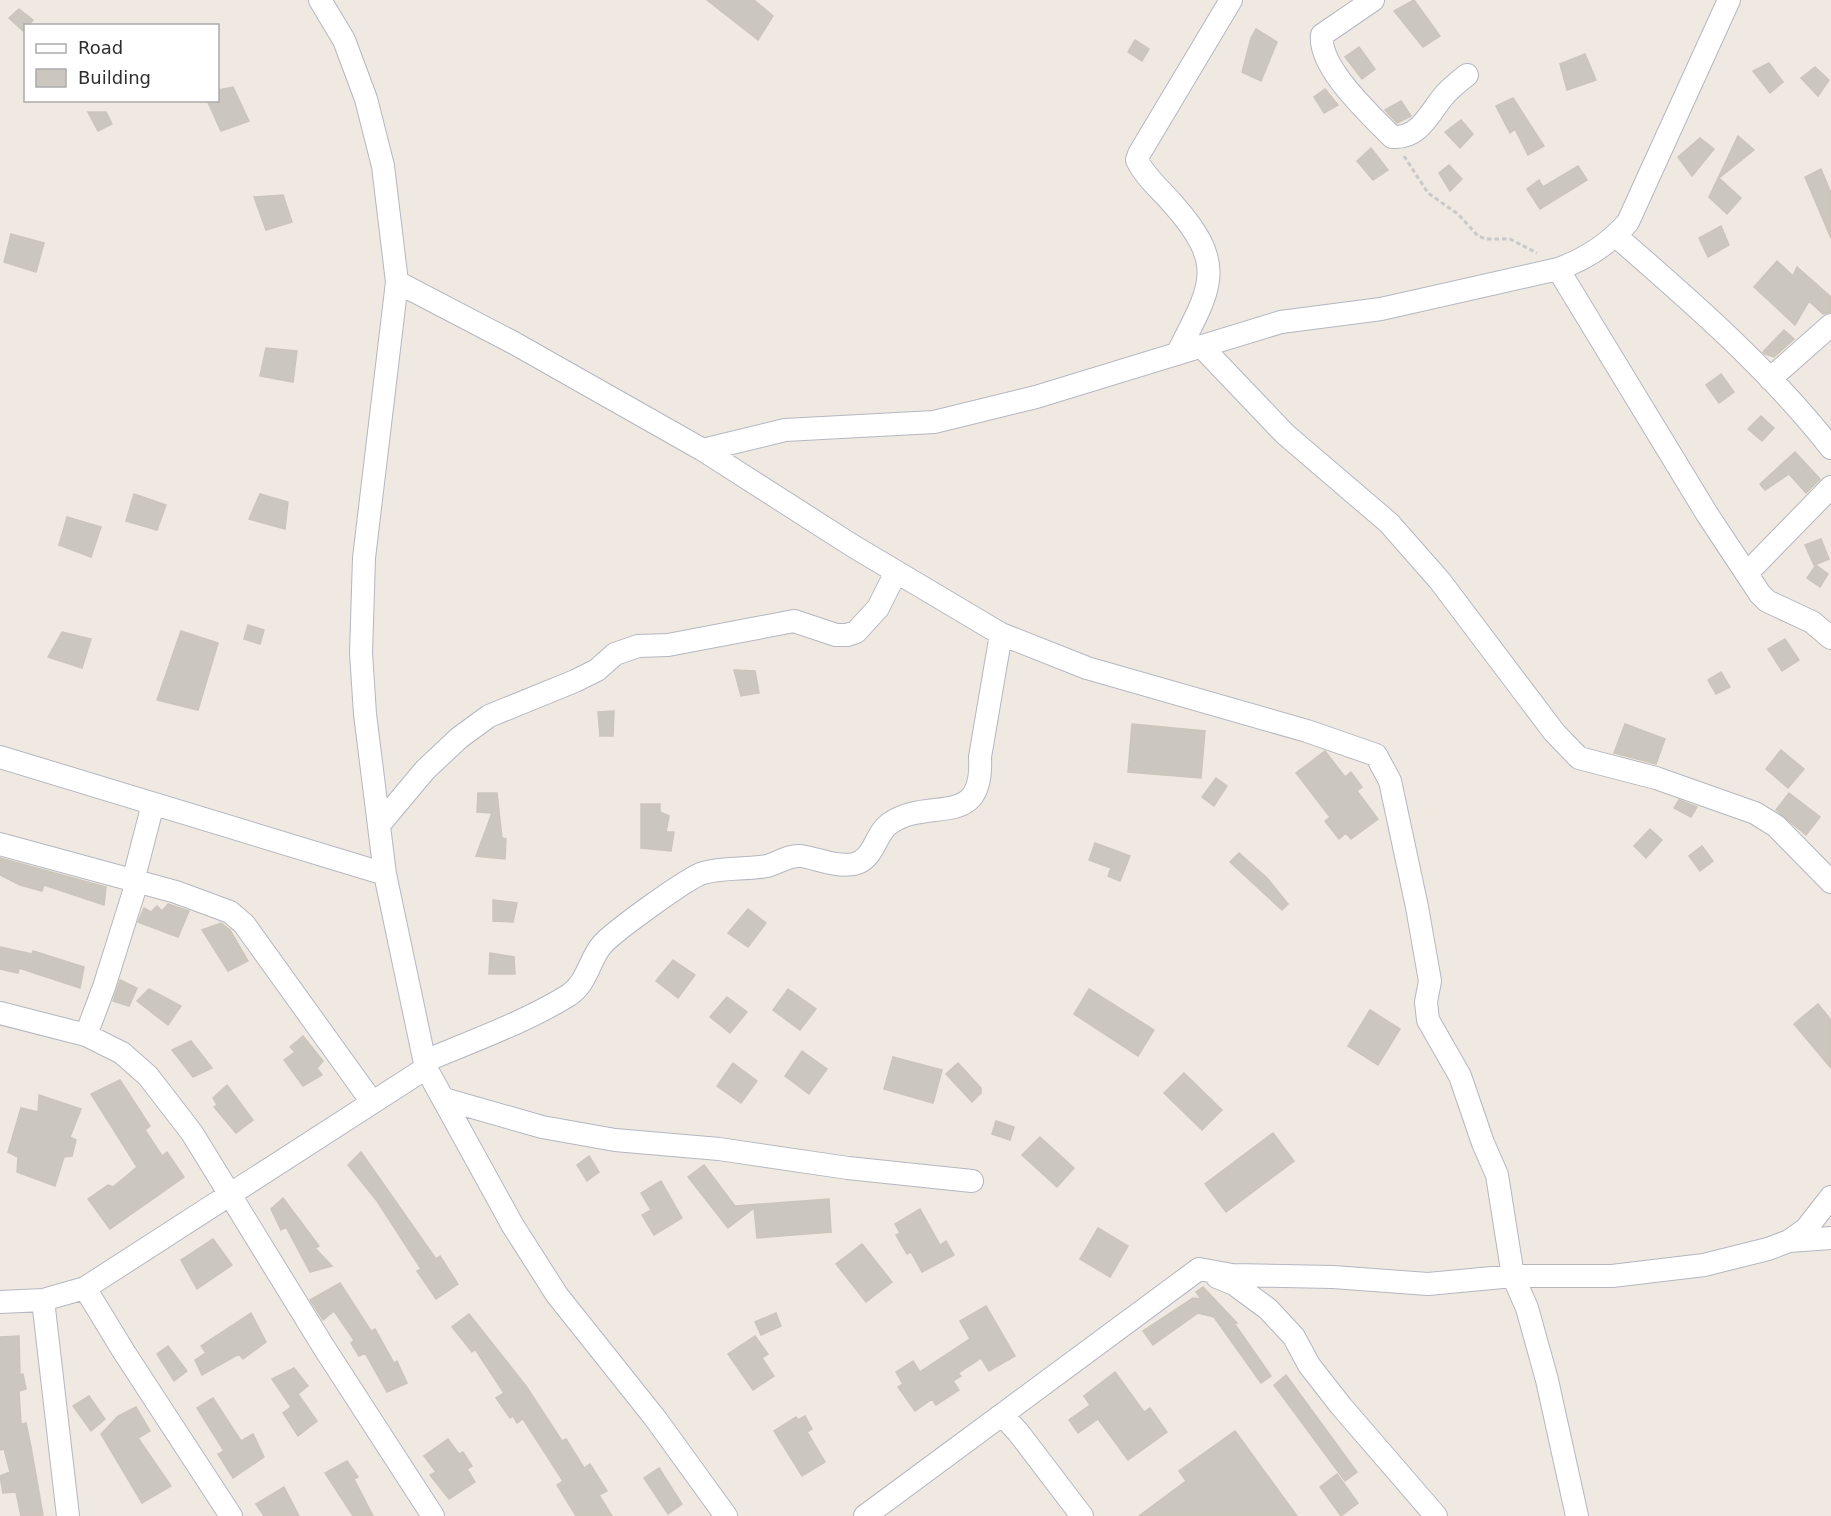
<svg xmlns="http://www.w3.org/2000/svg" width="1831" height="1516" font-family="'DejaVu Sans',sans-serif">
	<rect width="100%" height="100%" fill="#efe9e1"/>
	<path fill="#cbc7bf" stroke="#cbc5ba" stroke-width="1.5" d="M707,0H754L773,16L758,40Z
		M1414,0L1440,36L1423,47L1394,11Z
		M19,9L33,20L23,31L9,18Z
		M1256,29L1277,42L1261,81L1242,72L1251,38Z
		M1135,40L1149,49L1142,61L1128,52Z
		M1359,47L1375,69L1362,79L1345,57Z
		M1585,54L1596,80L1567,90L1560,64Z
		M1769,63L1783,82L1770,93L1753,71Z
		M1815,67L1829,80L1818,96L1801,78Z
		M233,87L249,121L221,131L207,100H218V90Z
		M1325,89L1338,105L1324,113L1314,97Z
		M1513,98L1544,146L1528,155L1515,129L1510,133L1496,106Z
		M1401,101L1411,116L1397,123L1385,110Z
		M88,112H106L112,124L98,131Z
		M1461,120L1473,134L1460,148L1445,132Z
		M1738,136L1754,150L1719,178L1741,198L1727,214L1709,197Z
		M1700,138L1714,149L1692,176L1678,157Z
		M1371,148L1388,170L1373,180L1357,161Z
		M1449,165L1462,179L1450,191L1439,173Z
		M1578,166L1587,180L1540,209L1527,189L1539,180L1543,187Z
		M1821,169L1831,193V238L1805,177Z
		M283,195L292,222L266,230L254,197Z
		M1721,226L1729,245L1708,257L1699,238Z
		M11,234L44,243L36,272L4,262Z
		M1777,261L1793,276L1797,267L1822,289L1831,297V312L1823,314L1809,301L1795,325L1754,287Z
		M1784,330L1794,339L1774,357L1765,354L1763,352Z
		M266,348L297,351L293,382L260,376Z
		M1721,374L1734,392L1719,403L1706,385Z
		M1761,416L1774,428L1762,441L1748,429Z
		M1795,452L1820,479L1806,493L1789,474L1765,490L1760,484Z
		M134,494L166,505L157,530L126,521Z
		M260,494L288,502L285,529L249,519Z
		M67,517L101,527L91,557L59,545Z
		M1821,539L1829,559L1814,565L1805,545Z
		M1816,565L1828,574L1820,587L1807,578Z
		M248,625L264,630L260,644L244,639Z
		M181,631L218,643L198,710L157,700Z
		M62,632L91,639L82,668L48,657Z
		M1785,639L1799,660L1782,671L1768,649Z
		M734,670L755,671L759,693L741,696Z
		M1721,672L1730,687L1716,694L1708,680Z
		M614,711L613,736H600L598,712Z
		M1132,724L1205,731L1201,778L1128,772Z
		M1625,724L1665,739L1656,764L1614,753Z
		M1781,750L1804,769L1788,788L1766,769Z
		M1325,751L1345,777L1351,772L1362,787L1357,791L1378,819L1351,839L1346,833L1339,839L1325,821L1330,817L1296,773Z
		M1216,778L1227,786L1214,806L1202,797Z
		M478,793H497L502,838L506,839L505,859L476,856L492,813L477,812Z
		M1789,793L1820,817L1806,835L1776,810Z
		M1679,800L1697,807L1691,817L1674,808Z
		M641,804H660V812L669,816L666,832H674L671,851L641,848Z
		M1650,829L1662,840L1646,858L1634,846Z
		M1095,843L1130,856L1120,881L1108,876L1111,868L1089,860Z
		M1702,846L1713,861L1700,871L1689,856Z
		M1239,853L1267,878L1288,904L1282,910L1230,862Z
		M0,858L106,887L104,905L44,885L42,891L20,885L0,875Z
		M493,900L517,903L513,922L493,921Z
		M168,904L189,911L178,937L138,922L144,908L151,912L157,906L162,911Z
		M748,909L766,923L748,947L728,933Z
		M221,923L230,930L248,961L228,971L202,930Z
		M0,947L32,954L33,951L84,967L80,988L19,968L18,973L0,969Z
		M490,953L514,957L515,974H489Z
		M673,960L695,975L678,998L656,981Z
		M120,980L137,988L129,1006L113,1001Z
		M149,989L181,1006L168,1025L137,1001Z
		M788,989L816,1009L800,1030L773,1010Z
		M1089,989L1154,1030L1138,1056L1074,1014Z
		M727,997L747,1012L730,1033L710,1017Z
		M1818,1004L1831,1020V1068L1794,1024Z
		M1370,1010L1400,1029L1378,1065L1348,1046Z
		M303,1036L323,1061L317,1068L322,1075L303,1086L284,1060L295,1052L290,1047Z
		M191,1041L212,1068L193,1077L172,1050Z
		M802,1051L827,1069L809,1094L785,1076Z
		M893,1057L942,1070L933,1103L884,1089Z
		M733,1063L757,1081L741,1103L717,1086Z
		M958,1063L981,1088V1093L972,1102L946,1074Z
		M1184,1073L1222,1110L1202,1130L1164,1093Z
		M120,1080L150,1126L145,1130L162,1156L167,1152L184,1177L110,1229L88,1199L108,1185L113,1187L137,1167L91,1094Z
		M227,1085L253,1120L236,1133L214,1107L217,1105L213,1098Z
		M39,1095L81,1109L70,1137L76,1140L72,1156L64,1157L55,1186L17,1172L18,1157L8,1152L21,1108L38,1112Z
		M996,1121L1014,1127L1010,1140L992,1134Z
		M1273,1133L1294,1161L1226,1212L1205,1184Z
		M1040,1137L1074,1168L1057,1187L1022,1155Z
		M361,1152L436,1259L440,1256L458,1284L436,1299L417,1271L421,1269L377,1201L348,1165Z
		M589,1156L599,1172L587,1181L577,1165Z
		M704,1165L735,1206L829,1199L831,1232L757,1238L754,1208L728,1228L688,1177Z
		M661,1181L682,1218L654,1235L642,1215L651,1210L641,1193Z
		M283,1198L319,1246L315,1248L332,1266L310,1272L286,1227L281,1230L271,1209Z
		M920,1209L940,1245L946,1241L954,1255L922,1272L911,1252L907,1254L896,1235L900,1233L895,1224Z
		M1098,1228L1128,1246L1110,1277L1080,1259Z
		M213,1239L232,1265L197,1289L181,1260Z
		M862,1244L892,1282L866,1302L836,1264Z
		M340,1283L371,1331L375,1329L394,1363L397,1361L407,1383L387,1392L365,1353L359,1356L351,1343L354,1340L334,1311L323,1320L310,1300Z
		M1203,1287L1237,1323H1234L1271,1376L1261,1383L1214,1317L1198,1313L1153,1345L1143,1331L1193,1298L1201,1299L1196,1292Z
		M986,1306L1015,1356L989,1371L981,1358L958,1373L961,1376L953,1381L959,1390L936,1405L932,1399L915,1411L898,1387L903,1384L896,1372L913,1361L920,1372L970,1339L960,1321Z
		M251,1313L266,1342L243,1359L239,1354L202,1375L195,1360L206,1353L201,1346Z
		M776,1313L781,1326L761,1335L755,1322Z
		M469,1314L526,1386L562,1441L566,1439L584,1468L590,1464L607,1491L599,1495L612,1516H576L557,1485L563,1481L523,1419L517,1423L513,1416L510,1418L496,1398L504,1393L475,1349L472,1352L452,1327Z
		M19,1336L20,1375L23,1374L26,1389L19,1391L21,1424L26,1423L31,1447L43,1515L38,1516H21L16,1492L3,1493L0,1476L10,1472L4,1449L0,1450V1337Z
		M755,1336L768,1354L762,1358L774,1376L753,1390L728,1354Z
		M168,1346L187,1371L174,1381L157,1354Z
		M294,1368L308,1386L298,1394L317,1421L298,1436L283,1413L291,1407L272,1379Z
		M1115,1372L1144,1412L1150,1408L1167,1432L1128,1460L1098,1419L1078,1433L1069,1420L1090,1405L1084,1396Z
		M1286,1375L1357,1472L1345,1481L1274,1385Z
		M89,1396L105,1419L91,1431L73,1406Z
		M213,1398L241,1441L253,1434L264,1457L233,1478L218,1454L224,1451L197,1408Z
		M136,1407L150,1431L138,1438L171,1486L142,1503L101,1434L118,1416Z
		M805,1416L812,1429L807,1432L825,1462L802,1476L774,1431L796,1417L798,1420Z
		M1235,1431L1297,1516H1139L1186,1481L1179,1471Z
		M448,1439L459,1454L463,1452L472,1466L467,1469L475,1482L449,1499L430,1475L436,1472L424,1456Z
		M347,1461L358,1477L354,1479L373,1516H353L325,1473Z
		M659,1468L682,1504L668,1514L644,1478Z
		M1337,1474L1358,1503L1341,1516L1320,1487Z
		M284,1487L299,1516H264L256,1504Z"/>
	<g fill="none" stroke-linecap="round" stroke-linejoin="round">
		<defs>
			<path id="minor" d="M1373,0L1322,35C1318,67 1370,114 1392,137C1418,139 1428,116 1442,98C1449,89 1458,82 1467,75
				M1616,236C1692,302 1769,369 1831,448
				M1558,269L1707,514L1760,594L1767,601L1812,622L1831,638
				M397,282L514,343L703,450L853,546L1001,634L1087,668L1307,731L1376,755L1390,781L1417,907L1430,981L1426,1002L1428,1020L1460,1076L1483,1143L1497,1175L1513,1276L1527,1308L1547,1380L1577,1516
				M1201,346L1285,434L1389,523L1440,581L1554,732L1579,758L1656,778L1755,813L1776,826L1831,882
				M1177,354C1211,287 1228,266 1173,204C1161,190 1145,177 1137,160L1139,154L1231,0
				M1770,379L1831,325
				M703,450L785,430L934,422L1036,397L1281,322L1381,309L1558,269C1586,259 1609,244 1628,222L1729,0
				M1747,573L1831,487
				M0,757L385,874
				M379,825L425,770L459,738L489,716L575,681L597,670L615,654L638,646L668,645L794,621L836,635H847L856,632L878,608L896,572
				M0,844L176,892L230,912L244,924L372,1102
				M133,881L153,804
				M0,1013L86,1035L122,1053L148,1076L192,1133L323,1346L433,1516
				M86,1035L104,987L137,882
				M425,1061C470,1042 528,1021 569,995C587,983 589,961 601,946C611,933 689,877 703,873C724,867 746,870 767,866C779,863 788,855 801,856C819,859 835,867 854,864C874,860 875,834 889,824C929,795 984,832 980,757L1001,634
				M426,1068L513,1226L557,1295L655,1418L726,1516
				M444,1099L542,1127L615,1140L719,1149L848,1168L972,1181
				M1789,1241L1831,1238
				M1217,1277L1234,1284L1268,1309L1294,1337L1309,1365L1341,1406L1436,1516
				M85,1288L124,1352L231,1516
				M43,1300L68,1516
				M0,1302L43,1300L85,1288L426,1068L385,874L365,714L361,653L364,558L397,282L383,166L366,99L344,40L320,0
				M1002,1415L1018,1432L1082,1516
				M865,1516L1199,1269L1232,1275L1333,1277L1428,1284L1513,1276H1612L1704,1265L1768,1249L1789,1241L1806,1229L1831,1197"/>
		</defs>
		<use href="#minor" stroke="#b4b7c1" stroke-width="24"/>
		<path stroke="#c9c9c9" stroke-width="3" stroke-dasharray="4.5 3" stroke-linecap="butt" d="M1404,156L1428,193L1458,214L1478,236L1486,239H1510L1537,253"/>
		<use href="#minor" stroke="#fff" stroke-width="22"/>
	</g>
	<rect x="24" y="24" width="195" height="78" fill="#ffffff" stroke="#ababab" stroke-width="1.5"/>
	<rect x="36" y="44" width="30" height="9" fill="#ffffff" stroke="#ababab" stroke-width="1.5"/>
	<text x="78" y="54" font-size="18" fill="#2e2e2e">Road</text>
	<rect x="36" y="69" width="30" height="18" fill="#cbc7bf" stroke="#ababab" stroke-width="1.5"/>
	<text x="78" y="84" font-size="18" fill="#2e2e2e">Building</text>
</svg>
